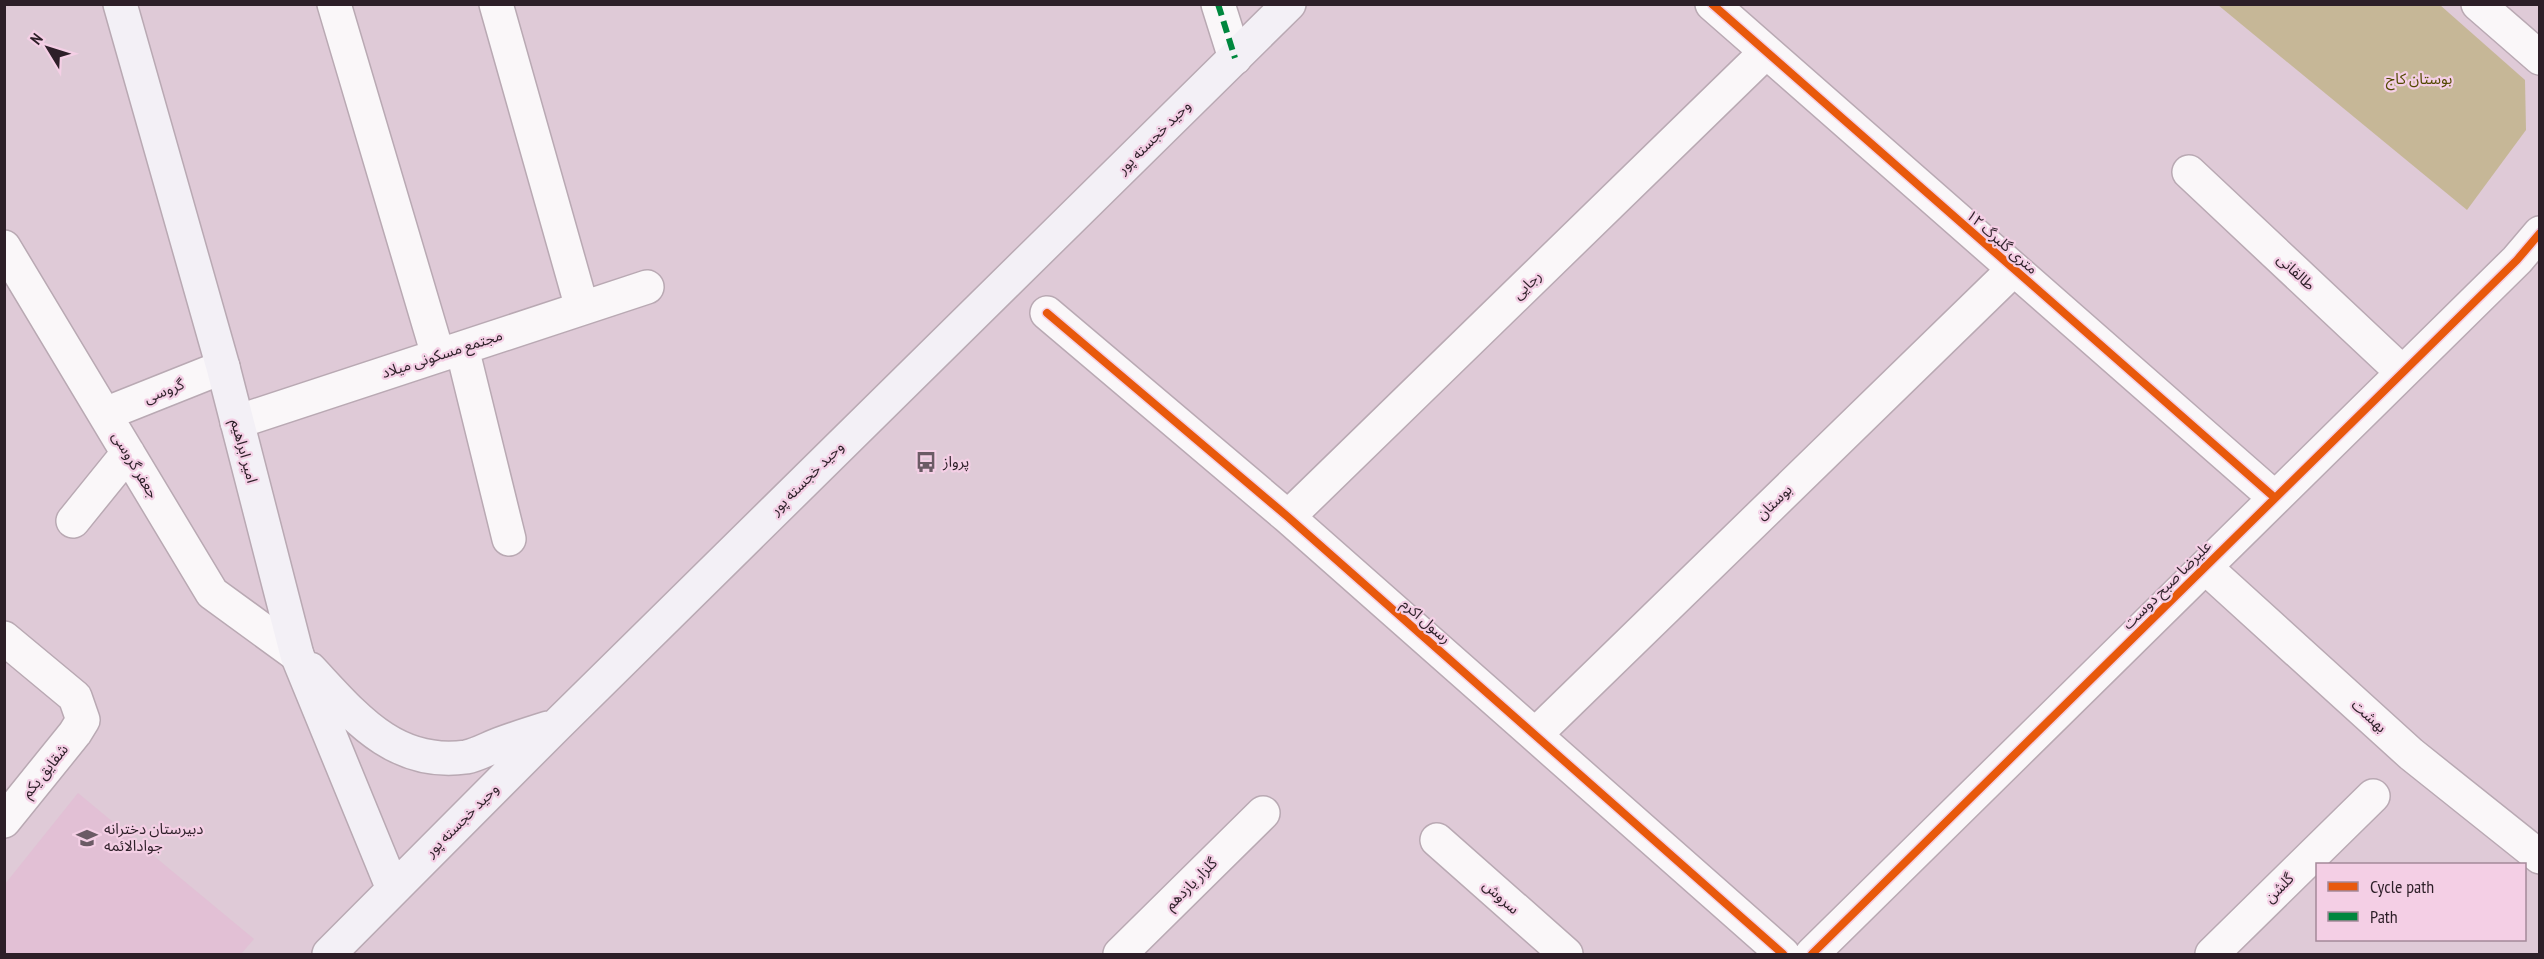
<svg xmlns="http://www.w3.org/2000/svg" width="2544" height="959" font-family="'PT Sans Narrow','Noto Sans Arabic',sans-serif">
	<rect width="100%" height="100%" fill="#dfcad7"/>
	<path fill="#e2c0d5" d="M78,793L254,939L241,954H5V884Z"/>
	<path fill="#c6b797" d="M2218,5H2440L2525,80L2526,130L2467,210Z"/>
	<g fill="none" stroke-linecap="round" stroke-linejoin="round">
		<defs>
			<path id="minor" d="M334,4L438,355
				M496,4L582,308
				M1218,4L1235,58
				M1712,4L2275,498
				M2478,4L2540,58
				M2189,172L2402,372
				M4,247L212,593L297,655
				M1047,313L1288,517L1783,954
				M462,348L509,539
				M105,414L223,367
				M237,422L647,287
				M1288,517L1766,52
				M73,521L128,453
				M2205,567L2411,754L2540,857
				M4,638L75,697L83,720L75,733L4,821
				M1535,735L2013,270
				M1437,840L1566,954
				M1120,954L1263,813
				M1812,954L2517,260L2540,233
				M2212,954L2373,796"/>
			<path id="secondary" d="M120,4L223,367L297,655L393,889
				M310,669C354,716 394,767 466,757C477,755 489,748 500,744C516,738 532,733 548,728
				M329,954L556,726L1289,4"/>
		</defs>
		<use href="#minor" stroke="#b9a9b3" stroke-width="36"/>
		<use href="#secondary" stroke="#b9a9b3" stroke-width="36"/>
		<use href="#minor" stroke="#faf7f9" stroke-width="33"/>
		<use href="#secondary" stroke="#f3f0f6" stroke-width="33"/>
		<path stroke="#00873e" stroke-width="6" stroke-dasharray="12 6" stroke-linecap="butt" d="M1218,4L1235,58"/>
		<defs>
			<path id="cycleway" d="M1712,4L2275,498
				M1047,313L1288,517L1783,954
				M1812,954L2517,260L2540,233"/>
		</defs>
		<use href="#cycleway" stroke="#f4cfe5" stroke-width="11"/>
		<use href="#cycleway" stroke="#e8590c" stroke-width="8"/>
	</g>
	<defs>
		<symbol id="bus-bare" viewBox="-9 -9 18 18"><path d="M-5-6H5V4H4V6H2V4H-2V6H-4V4H-5ZM-3.5-4V0h7V-4ZM-3.5 1.2v1.5H-2V1.2ZM2 1.2v1.5H3.5V1.2Z" fill="#6b5b65" stroke="#f4cfe5" stroke-width="2.5" paint-order="stroke"/></symbol>
		<symbol id="school-bare" viewBox="-9 -9 18 18"><path d="M0-5L7-2L0 1L-7-2ZM-4 1L0 2.5L4 1V4Q0 6-4 4Z" fill="#6b5b65" stroke="#f4cfe5" stroke-width="2.5" paint-order="stroke"/></symbol>
	</defs>
	<g fill-rule="evenodd">
		<use href="#bus-bare" x="911" y="447" width="30" height="30"/>
		<use href="#school-bare" x="72" y="823" width="30" height="30"/>
	</g>
	<g text-anchor="middle" stroke-width="4.5" stroke-linejoin="round" paint-order="stroke">
		<g font-size="15" fill="#524800" stroke="#f4cfe5">
			<text x="2419" y="84">بوستان کاج</text>
		</g>
		<g font-size="15" fill="#2d1f28" stroke="#f4cfe5">
			<text transform="translate(1154 137) rotate(-45)" y="5">وحید خجسته پور</text>
			<text transform="translate(2002 242) rotate(41)" y="5">۱۲ متری گلبرگ</text>
			<text transform="translate(2296 272) rotate(43)" y="5">طالقانی</text>
			<text transform="translate(1527 285) rotate(-44)" y="5">رجایی</text>
			<text transform="translate(442 354) rotate(-18)" y="5">مجتمع مسکونی میلاد</text>
			<text transform="translate(164 391) rotate(-22)" y="5">گروسی</text>
			<text transform="translate(244 451) rotate(75)" y="5">امیر ابراهیم</text>
			<text transform="translate(135 465) rotate(59)" y="5">جعفر گروسی</text>
			<text transform="translate(807 478) rotate(-45)" y="5">وحید خجسته پور</text>
			<text transform="translate(1774 502) rotate(-44)" y="5">بوستان</text>
			<text transform="translate(2167 585) rotate(-45)" y="5">علیرضا صبح دوست</text>
			<text transform="translate(1426 621) rotate(41)" y="5">رسول اکرم</text>
			<text transform="translate(2369 716) rotate(42)" y="5">بهشت</text>
			<text transform="translate(45 771) rotate(-51)" y="5">شقایق یکم</text>
			<text transform="translate(462 820) rotate(-45)" y="5">وحید خجسته پور</text>
			<text transform="translate(1191 884) rotate(-45)" y="5">گلزار یازدهم</text>
			<text transform="translate(2279 888) rotate(-45)" y="5">گلشن</text>
			<text transform="translate(1501 897) rotate(42)" y="5">سروش</text>
		</g>
		<g font-size="15" fill="#2d1f28" stroke="#f4cfe5" text-anchor="start">
			<text x="943" y="467">پرواز</text>
			<text x="104" y="834">دبیرستان دخترانه<tspan x="104" dy="17">جوادالائمه</tspan></text>
		</g>
	</g>
	<rect width="2544" height="959" fill="none" stroke="#2d1f28" stroke-width="12"/>
	<rect x="2316" y="863" width="210" height="78" fill="#f4cfe5" stroke="#a48999" stroke-width="1.5"/>
	<rect x="2328" y="882" width="30" height="9" fill="#e8590c" stroke="#a48999" stroke-width="1.5"/>
	<text x="2370" y="893" font-size="18" fill="#2d1f28">Cycle path</text>
	<rect x="2328" y="912" width="30" height="9" fill="#00873e" stroke="#a48999" stroke-width="1.5"/>
	<text x="2370" y="923" font-size="18" fill="#2d1f28">Path</text>
	<g transform="translate(48 48) rotate(308)" stroke="#f4cfe5" stroke-width="4.5" paint-order="stroke">
	<path d="M0-4.5L10 22L0 15L-10 22Z" fill="#2d1f28"/>
	<text y="-9" font-size="16" font-weight="bold" text-anchor="middle" fill="#2d1f28">N</text>
	</g>
</svg>
